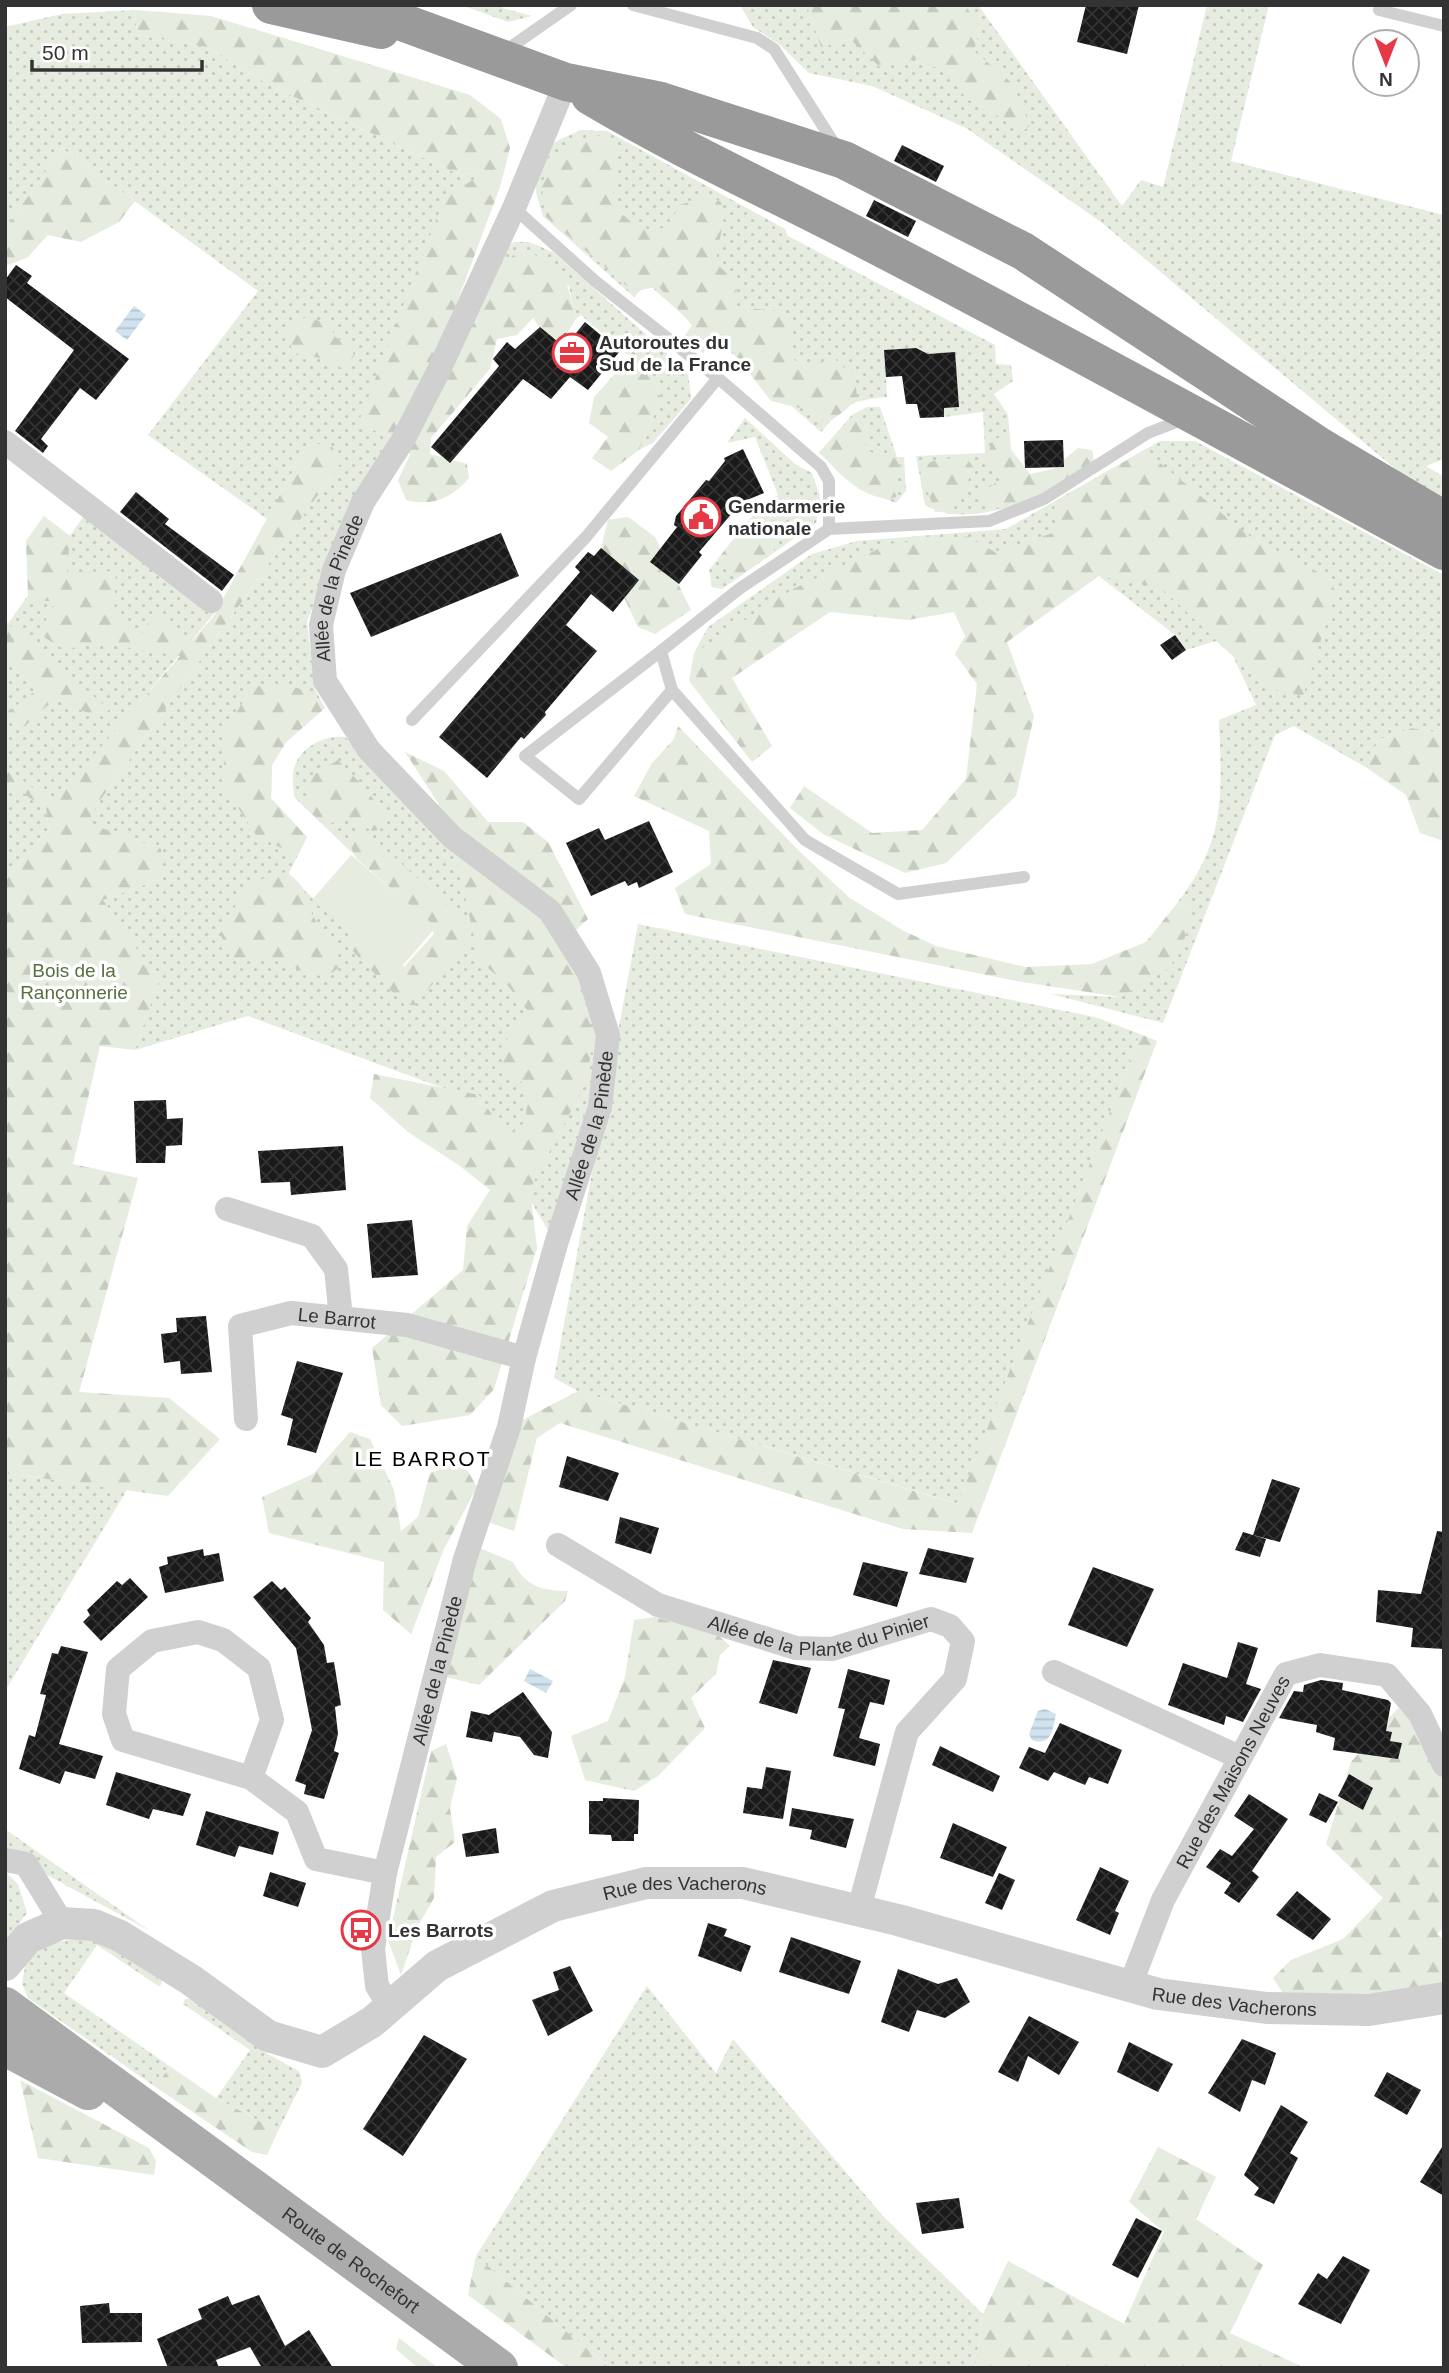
<svg xmlns="http://www.w3.org/2000/svg" width="1449" height="2373" font-family="Helvetica,sans-serif">
	<defs>
		<pattern id="grass-dots" width="8" height="8" patternUnits="userSpaceOnUse" patternTransform="scale(1.75)"><rect width="8" height="8" fill="#e6ecdf"/><path d="M2 2h.1M6 6h.1" fill="none" stroke="#c6cbc0" stroke-width="1.8" stroke-linecap="round"/></pattern>
		<pattern id="forest-firs" width="22" height="20" patternUnits="userSpaceOnUse" patternTransform="scale(1.75)"><rect width="22" height="20" fill="#e6ecdf"/><path d="M5 1l3.5 6h-7zM16 11l3.5 6h-7z" fill="#c6cbc0"/></pattern>
		<pattern id="water-rules" width="6" height="5" patternUnits="userSpaceOnUse" patternTransform="scale(1.75)"><rect width="6" height="5" fill="#cfe2ee"/><path d="M0 2.5h6" fill="none" stroke="#b2c2cd"/></pattern>
		<pattern id="building-cross-hatch" width="8" height="8" patternUnits="userSpaceOnUse" patternTransform="scale(1.75)"><rect width="8" height="8" fill="#1a1a1a"/><path d="M0 0l8 8M0 8l8-8" fill="none" stroke="#333"/></pattern>
	</defs>
	<rect width="100%" height="100%" fill="#fff"/>
	<path fill="url(#grass-dots)" fill-rule="evenodd" d="M461,5H504L502,8L532,16L508,22Z
		M740,5H978L1122,206L1141,180L1163,187L1207,5H1269L1231,161L1444,215V459L1426,466L1444,477V499L1411,482L1101,222L966,128L872,86L809,73L779,44L753,27ZM972,17L980,28L974,51L1030,125L1024,130L966,98Z
		M135,10L137,35L206,47L271,86L454,172L481,175L359,424L396,439L357,503L307,621L315,689L325,708L286,742L272,765L271,798L307,837L288,875L398,977L439,928L348,849L294,797C294,790 292,780 293,773C297,749 322,735 345,737L600,988V1072L556,1244L470,1098L248,1016L135,1050L158,981L103,900L160,879L87,823L99,802L340,464L308,444L267,519L148,435L258,291L62,148L5,229V27L62,14Z
		M580,130L607,131L785,229L788,236L995,345L996,364L1011,365L1013,381L994,394L1008,415L1016,506C986,512 953,522 925,505L916,456L985,453L983,412L944,417L904,364L886,377L887,397C852,400 844,405 821,432L715,338L703,353L683,338L693,324L647,283L634,297L543,216L536,193L538,166L555,142Z
		M514,242H529L553,252L688,372L691,399L653,443L639,450L661,399L646,359L630,357L581,315L576,319L569,286L491,272L501,250Z
		M867,407H880L897,457H904L906,491L896,503L861,490L819,453L852,415Z
		M745,418L795,464L812,473L820,496L816,523L722,589L712,587L709,570L761,505L778,495L755,437L727,443Z
		M1160,441H1195L1444,575V734L1412,728L1378,740L1367,768L1294,726L1275,735L1163,1023L1051,994L1120,997L1188,905L1174,907C1226,842 1222,799 1219,720L1256,705L1233,656L1216,641L1186,650L1175,635L1099,576L816,597L694,653L708,627L812,554L857,541L1006,529Z
		M88,510L217,610L73,782L46,809L49,830L5,880V628Z
		M638,924L1095,1017L1140,1034L959,1504L578,1391L554,1378Z
		M5,1473L127,1490L5,1691Z
		M5,1829L150,1931L5,1852Z
		M5,1871L18,1884L27,1913L5,1943Z
		M87,1937L107,1944L162,1981L160,1987L97,1945L64,1993L171,2067L154,2086L28,1998L22,1984L26,1961L48,1944Z
		M647,1986L716,2073L733,2039L883,2216L983,2314L975,2368H610L476,2256Z
		M185,1999H191L268,2054L300,2072L302,2083L278,2131L216,2098L250,2050L183,2004Z"/>
	<path fill="url(#forest-firs)" d="M815,5H965L980,28L974,51L1013,84L1030,126L1023,130L966,98L944,71L915,59L881,68L852,41L821,47L808,10Z
		M135,10L211,16L470,95L501,119L510,148L500,187L442,343L491,272L522,249C563,266 567,277 576,319L563,340L545,336L533,318L517,335L497,339L490,369L431,438L430,454L467,464L469,478C452,498 432,507 406,500L398,480L410,455L407,443L358,424L444,199L480,175L454,172L271,86L206,47L137,35Z
		M603,135L616,141L613,205C632,224 642,235 669,226L679,205L711,196L721,202C727,227 717,239 716,264L736,280L737,306C755,311 774,307 790,316L791,356L800,366L835,359L855,377L857,397L847,409L822,427L804,409L771,401L722,338L700,347L692,341L696,330L658,286L634,292L546,217L542,188L549,157L579,140Z
		M62,148L135,201L119,222L81,242L48,235L27,258L5,266V229Z
		M307,316L330,326L336,338L351,342L354,356L343,369L325,359L294,353L284,332Z
		M630,357L646,359L661,399L639,450L611,471L592,458L608,437L589,423L594,397Z
		M856,415L869,421L865,448L876,455H893L900,462L896,497C869,505 835,472 820,451Z
		M993,438H1002L1030,474L1053,469L1078,448L1092,450L1094,461C1061,485 1030,510 986,508L979,494L1000,480L985,463Z
		M308,444H331L340,464L99,802L88,823L161,849V879L103,900L159,981L135,1050L100,1046L73,1164L138,1178L79,1392L169,1398L220,1439L168,1496L5,1473V880L49,830L46,809L5,781V768L53,802L180,656L104,644L63,649L39,634L55,601H33L28,595L26,541L44,516L70,536L67,573L116,571L114,615L143,633L158,609L191,642L213,617Z
		M1144,450L1252,538L1329,578L1336,593L1303,696L1267,688L1161,588L1099,576L1007,642L1034,716L1016,796L946,863L905,873L823,834L790,808L804,786L872,833L922,830L966,779L977,684L955,654L965,636L954,612L908,620L830,612L732,678L772,746L752,762L689,681L694,653L793,589L889,544L966,536L995,552L1056,532L1054,503Z
		M965,456L974,468C965,485 957,512 935,512L919,468L933,461Z
		M628,517L655,537L691,610L655,634L638,627L601,548L608,520Z
		M754,519L778,521L774,552L740,576L721,567L717,560L747,522Z
		M5,621L110,710L95,716L55,699L19,731L5,714L39,688L5,658Z
		M267,682C289,686 313,688 325,708L286,742L272,765L271,799L307,837L297,856L256,835L225,788L223,736L249,691Z
		M678,726L799,851L850,898L902,930L936,946L1026,967L1092,964L1146,942L1174,907L1189,905L1187,933L1170,968L1120,997L1016,981L685,914L675,888L711,864L709,831L634,796L652,763L674,739Z
		M1412,728L1444,734V841L1420,833L1406,795L1367,768L1378,740Z
		M405,752L444,771L488,822H523L548,842L588,919L561,944L580,979L593,1040L586,1082L530,1189L537,1248L494,1389L470,1415L402,1426L381,1405L372,1348L463,1270L467,1226L490,1190L460,1166L408,1132L370,1098L374,1074L479,1095L506,1136L526,1122L527,1086L506,1072L499,1050L528,1011L508,986L479,960L460,873L438,803Z
		M338,760L364,787L385,814L383,828L373,831L346,817L325,826L306,808L310,777Z
		M358,833L370,835L470,926V939L415,1005H405L346,944L349,930L404,967L434,934L430,923L356,858L349,843Z
		M286,872C313,891 302,898 317,923C330,946 334,935 339,967C319,988 295,965 273,958C262,955 245,959 234,960L220,934L248,883Z
		M1140,1034L1157,1041L972,1533L903,1529L560,1423L537,1438L514,1531L479,1519L509,1427L578,1391L958,1504Z
		M350,1432L370,1439L394,1490L401,1531L418,1517L430,1473L462,1461L477,1487L444,1549L411,1634L383,1610L384,1562L269,1533L262,1497L313,1474Z
		M470,1544L513,1562C525,1586 542,1591 568,1591L565,1601L479,1685L434,1674Z
		M655,1617L719,1636L730,1646L720,1655L716,1674L691,1698L705,1728L658,1776L634,1791L585,1780L571,1736L608,1721L625,1677L634,1620Z
		M1398,1708L1412,1720L1444,1776V1927L1437,1934L1444,1940V1987L1382,1998H1286L1273,1978L1291,1960L1343,1939L1383,1898L1326,1844L1351,1762Z
		M446,1744L457,1778L450,1808L455,1842L436,1857L434,1898L418,1926L401,1975L388,1940L431,1751Z
		M171,2067L216,2098L278,2131L267,2155L252,2152L154,2086Z
		M20,2080L149,2148L156,2161L154,2175L38,2158Z
		M1158,2147L1216,2177L1196,2219L1263,2265L1230,2333L1305,2368H975L983,2314L1008,2261L1124,2324L1164,2232L1129,2202Z
		M476,2256L610,2368H567L468,2295Z
		M399,2338L438,2368H418L396,2349Z"/>
	<path fill="#e6ecdf" d="M351,855L436,927L397,972L312,900Z"/>
	<path fill="url(#water-rules)" d="M134,306L146,315L127,340L115,331Z
		M530,1669L553,1681L546,1693L524,1681Z
		M1045,1709L1056,1714C1053,1728 1052,1747 1032,1740L1029,1734L1038,1711Z"/>
	<path fill="url(#building-cross-hatch)" d="M1086,5H1139L1127,54L1077,42Z
		M902,145L944,166L936,182L894,161Z
		M874,200L916,221L908,237L866,216Z
		M16,265L32,276L27,283L129,359L96,400L80,388L41,439L48,446L43,453L15,431L74,350L5,297V280Z
		M585,322L620,351L588,390L570,377L551,399L523,379L450,463L431,447L499,366L493,359L507,342L515,349L540,327L557,341L565,333L572,338Z
		M916,348L928,354L955,352L959,407L944,408V417L920,418L917,404H906L902,376L886,377L884,350Z
		M1063,440L1064,467L1025,468L1024,441Z
		M743,449L764,493L730,507L734,511L699,552L702,555L679,584L650,562L677,527L674,525L676,516L706,480L709,481L725,461L724,458Z
		M136,492L169,519L165,524L234,575L222,591L120,512Z
		M501,533L519,576L371,637L350,593Z
		M601,548L639,580L613,612L591,594L566,625L597,651L545,712L546,715L524,739L521,737L487,778L439,737L580,572L575,567L588,552L594,556Z
		M1175,635L1186,650L1172,660L1160,645Z
		M649,821L673,872L639,888L637,882L628,886L625,881L591,896L566,843L599,828L605,840Z
		M166,1100L167,1119L183,1118L182,1145L166,1146L165,1163H136L134,1101Z
		M343,1146L346,1190L291,1195L290,1182L261,1183L258,1151Z
		M412,1220L418,1275L372,1278L367,1224Z
		M206,1316L212,1372L181,1374L180,1361L164,1363L161,1334L177,1332L176,1318Z
		M297,1361L343,1373L316,1453L287,1445L293,1419L281,1415Z
		M567,1456L619,1473L608,1501L559,1487Z
		M1272,1479L1300,1488L1280,1542L1253,1535Z
		M620,1517L659,1528L651,1554L615,1543Z
		M1437,1531L1444,1532V1649L1411,1647L1413,1628L1376,1622L1378,1590L1421,1594Z
		M1243,1532L1266,1539L1260,1557L1235,1550Z
		M928,1548L974,1558L966,1583L919,1574Z
		M203,1549L204,1556L219,1553L224,1581L165,1593L159,1567L168,1564L167,1557Z
		M863,1562L908,1572L897,1607L853,1595Z
		M1093,1567L1154,1589L1127,1647L1068,1625Z
		M130,1578L148,1597L101,1641L83,1622L90,1615L87,1610L117,1581L122,1585Z
		M272,1581L281,1590L285,1587L311,1618L308,1622L324,1645L327,1663L334,1662L341,1705L335,1707L338,1734L334,1751L339,1753L324,1799L304,1794L306,1785L295,1781L312,1730L296,1648L253,1597Z
		M1238,1642L1258,1648L1246,1684L1261,1689L1243,1722L1226,1716L1224,1725L1168,1705L1183,1663L1227,1678Z
		M61,1646L88,1652L59,1744L103,1756L95,1779L65,1771L60,1784L19,1769L29,1735L35,1737L46,1695L40,1694L52,1653L58,1654Z
		M773,1660L811,1668L797,1714L759,1703Z
		M848,1669L890,1680L884,1705L870,1702L859,1738L880,1744L875,1766L833,1756L845,1709L838,1708Z
		M1321,1680L1343,1683L1342,1690L1388,1700L1391,1703L1386,1731L1392,1732L1390,1741L1402,1743L1398,1759L1333,1750L1335,1738L1316,1732L1317,1725L1279,1718L1294,1691L1303,1692L1304,1685Z
		M523,1692L552,1732L548,1758L534,1755L520,1737L494,1732L492,1742L466,1737L471,1711L489,1715Z
		M1060,1723L1122,1750L1108,1784L1089,1777L1085,1785L1054,1772L1048,1781L1019,1768L1029,1747L1045,1753Z
		M940,1746L1000,1776L993,1792L932,1765Z
		M766,1767L791,1771L783,1819L743,1813L747,1787L762,1789Z
		M116,1772L191,1794L183,1816L153,1809L149,1819L106,1805Z
		M1349,1774L1373,1788L1363,1810L1338,1796Z
		M1319,1793L1338,1802L1326,1823L1309,1815Z
		M1249,1794L1288,1819L1252,1871L1259,1877L1239,1903L1224,1893L1231,1883L1206,1867L1220,1849L1232,1856L1254,1829L1234,1816Z
		M603,1798L639,1800L638,1834H634V1841H612L611,1835L589,1834V1801H603Z
		M792,1808L854,1819L846,1848L810,1839L812,1830L789,1826Z
		M206,1811L279,1832L273,1855L239,1846L235,1857L196,1845Z
		M953,1823L1007,1847L993,1877L940,1858Z
		M496,1828L499,1853L466,1857L462,1834Z
		M1100,1867L1129,1881L1115,1911L1119,1913L1110,1935L1076,1920Z
		M270,1872L306,1883L298,1907L263,1896Z
		M999,1873L1015,1880L1002,1910L985,1903Z
		M1297,1891L1331,1919L1313,1940L1276,1915Z
		M708,1923L727,1929L724,1936L751,1946L741,1972L698,1956Z
		M791,1937L861,1961L849,1994L779,1972Z
		M570,1966L593,2011L548,2036L532,2000L559,1990L553,1972Z
		M898,1969L938,1984L957,1978L970,2002L945,2018L917,2010L909,2032L881,2022Z
		M1029,2016L1079,2042L1059,2075L1028,2056L1018,2082L998,2072Z
		M424,2035L467,2059L403,2156L363,2129Z
		M1242,2039L1276,2053L1265,2085L1252,2080L1240,2112L1208,2093Z
		M1129,2042L1173,2064L1158,2092L1117,2072Z
		M1387,2072L1421,2090L1407,2115L1374,2096Z
		M1281,2105L1308,2122L1290,2153L1298,2158L1274,2204L1254,2195L1259,2188L1244,2175Z
		M1444,2144V2196L1420,2182Z
		M959,2198L964,2228L922,2234L916,2203Z
		M1136,2218L1162,2231L1138,2278L1112,2265Z
		M1343,2256L1370,2270L1341,2324L1298,2304L1318,2273L1327,2279Z
		M259,2295L285,2346L309,2330L333,2368H262L250,2347L216,2360L219,2368H168L157,2339L202,2319L198,2309L228,2296L232,2305Z
		M109,2303L110,2313H142V2342L82,2343L80,2306Z"/>
	<g fill="none" stroke-linecap="round" stroke-linejoin="round">
		<path stroke="#d0d0d0" stroke-width="12" d="M633,5L757,38L774,49L837,148
			M1379,10L1444,26
			M502,53L571,5
			M514,208L595,281L718,378
			M829,529L989,521L1044,499L1148,433L1187,418
			M661,651L525,756L579,799L672,690
			M412,720L586,537L718,378L821,467L829,481V529L739,589L661,651L672,690L805,840L898,894L1024,877"/>
		<g stroke="#d0d0d0" stroke-width="24">
			<path d="M5,442L211,601"/>
			<path d="M227,1209L312,1236L336,1269L341,1318"/>
			<path id="s1" d="M246,1419L240,1326L291,1313L407,1325L524,1358"/>
			<path id="s2" d="M558,1545L658,1605L796,1648L832,1649L931,1619L950,1626L963,1641L955,1679L907,1732L859,1909"/>
			<path d="M1054,1672L1239,1757"/>
			<path d="M251,1778L272,1720L259,1668L223,1640L198,1632L152,1641L118,1669L114,1714L123,1740L251,1778L297,1812L316,1859L385,1873"/>
			<path d="M5,1860L26,1864L62,1923"/>
			<path id="s3" d="M1130,1986L1163,1900L1286,1674L1320,1665L1387,1675L1420,1714L1444,1765"/>
			<path id="s4" d="M390,2007L377,1986L373,1949L385,1873L465,1559L509,1427L524,1358L556,1244L600,1107L608,1035L589,973L550,911L452,837L369,750L325,681L321,625L334,570L363,502L403,440L438,372L514,208L566,82"/>
		</g>
		<path stroke="#d0d0d0" stroke-width="32" id="s5" d="M5,1965L28,1938L62,1923L94,1925L120,1936L191,1980L268,2036L322,2052L372,2022L437,1966L553,1906L646,1883H743L898,1920L1158,1994L1267,2008L1369,2010L1444,1998"/>
		<g stroke="#ababab" stroke-width="38">
			<path id="s6" d="M5,2006L499,2368"/>
			<path d="M5,2047L88,2091"/>
		</g>
		<path stroke="#9a9a9a" stroke-width="38" d="M271,5L381,30
			M355,5L566,82L661,101L844,160L1023,251L1321,447L1444,520
			M590,96C684,152 784,197 881,248C1070,346 1256,449 1444,551"/>
	</g>
	<defs>
		<symbol id="office-ring" viewBox="-11 -11 22 22"><circle r="9.5" fill="#fff" stroke="#e63946" stroke-width="1.5"/><path d="M-6-3h4V-5.5h4V-3h4V5H-6ZM-1-4.5V-3h2v-1.5ZM-6 0V1H6V0Z" fill="#e63946"/></symbol>
		<symbol id="civic-ring" viewBox="-11 -11 22 22"><circle r="9.5" fill="#fff" stroke="#e63946" stroke-width="1.5"/><path d="M-.6-6.5H3V-4.5H.6V-3L4-1V1h2V6H-6V1h2V-1L-.6-3ZM-1.2 2.5V6h2.4V2.5Z" fill="#e63946"/></symbol>
		<symbol id="bus-ring" viewBox="-11 -11 22 22"><circle r="9.5" fill="#fff" stroke="#e63946" stroke-width="1.5"/><path d="M-5-6H5V4H4V6H2V4H-2V6H-4V4H-5ZM-3.5-4V0h7V-4ZM-3.5 1.2v1.5H-2V1.2ZM2 1.2v1.5H3.5V1.2Z" fill="#e63946"/></symbol>
	</defs>
	<g fill-rule="evenodd">
		<use href="#office-ring" x="550" y="331" width="44" height="44"/>
		<use href="#civic-ring" x="679" y="495" width="44" height="44"/>
		<use href="#bus-ring" x="339" y="1908" width="44" height="44"/>
	</g>
	<g text-anchor="middle" stroke-width="7" stroke-linejoin="round" paint-order="stroke">
		<g font-size="19" font-weight="bold" fill="#333" stroke="#fff" text-anchor="start">
			<text x="599" y="349">Autoroutes du<tspan x="599" dy="22">Sud de la France</tspan></text>
			<text x="728" y="513">Gendarmerie<tspan x="728" dy="22">nationale</tspan></text>
			<text x="388" y="1937">Les Barrots</text>
		</g>
		<g font-size="19" fill="#333" stroke="#fff">
			<text dy="7" stroke="none"><textPath href="#s4" startOffset="1566">Allée de la Pinède</textPath></text>
			<text dy="7" stroke="none"><textPath href="#s4" startOffset="915">Allée de la Pinède</textPath></text>
			<text dy="7" stroke="none"><textPath href="#s1" startOffset="192">Le Barrot</textPath></text>
			<text dy="7" stroke="none"><textPath href="#s2" startOffset="284">Allée de la Plante du Pinier</textPath></text>
			<text dy="7" stroke="none"><textPath href="#s4" startOffset="348">Allée de la Pinède</textPath></text>
			<text dy="7" stroke="none"><textPath href="#s3" startOffset="238">Rue des Maisons Neuves</textPath></text>
			<text dy="7" stroke="none"><textPath href="#s5" startOffset="777">Rue des Vacherons</textPath></text>
			<text dy="7" stroke="none"><textPath href="#s5" startOffset="1342">Rue des Vacherons</textPath></text>
			<text dy="7" stroke="none"><textPath href="#s6" startOffset="429">Route de Rochefort</textPath></text>
		</g>
		<g font-size="19" fill="#56703f" stroke="#fff">
			<text x="74" y="977">Bois de la<tspan x="74" dy="22">Rançonnerie</tspan></text>
		</g>
		<g font-size="21" letter-spacing="2" fill="#000" stroke="#fff">
			<text x="423" y="1466">LE BARROT</text>
		</g>
	</g>
	<rect width="1449" height="2373" fill="none" stroke="#333333" stroke-width="14"/>
	<g transform="translate(1386 63) rotate(180)"><circle r="33" fill="#ffffff" stroke="#adadad" stroke-width="2"/>
	<path d="M0-5L12 26L0 18L-12 26Z" fill="#e63946"/>
	<text y="-10" font-size="19" font-weight="bold" text-anchor="middle" fill="#333333">N</text>
	</g>
	<path d="M32 60v10h170v-10" fill="none" stroke="#333333" stroke-width="3.5"/>
	<text x="42" y="60" font-size="21" fill="#333333" stroke="#ffffff" stroke-width="5" paint-order="stroke">50 m</text>
</svg>
